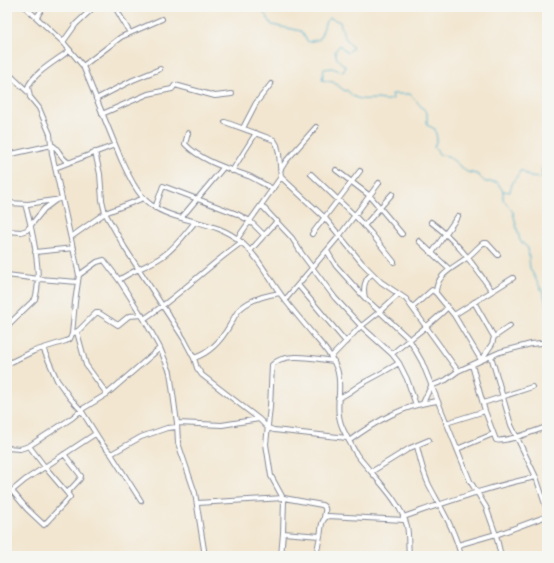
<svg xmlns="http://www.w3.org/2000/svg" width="554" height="563" font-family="'IM FELL Great Primer',serif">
	<rect width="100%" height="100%" fill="#f6f6f2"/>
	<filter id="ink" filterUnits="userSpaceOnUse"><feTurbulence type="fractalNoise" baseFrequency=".025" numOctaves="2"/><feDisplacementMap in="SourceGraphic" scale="8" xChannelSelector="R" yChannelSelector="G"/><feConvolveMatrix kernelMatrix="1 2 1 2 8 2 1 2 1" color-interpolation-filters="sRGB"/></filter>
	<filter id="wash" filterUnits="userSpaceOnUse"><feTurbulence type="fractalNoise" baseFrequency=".012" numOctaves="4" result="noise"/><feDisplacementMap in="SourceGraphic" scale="16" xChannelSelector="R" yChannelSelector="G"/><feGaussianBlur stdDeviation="0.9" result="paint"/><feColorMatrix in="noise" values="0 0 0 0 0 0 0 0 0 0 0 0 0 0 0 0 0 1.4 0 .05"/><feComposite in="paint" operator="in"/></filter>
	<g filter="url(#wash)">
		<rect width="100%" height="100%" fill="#f2e6d0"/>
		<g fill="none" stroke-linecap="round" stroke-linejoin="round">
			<path stroke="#50b0cf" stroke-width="1" d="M257,7V8L265,14L272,25L301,31L308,42L320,39L326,21L330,18L340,22L344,36L353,48L347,53L340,45L335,51L337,59L346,67L343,72L332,68L324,69L322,80L333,82L345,91L347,90C356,102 365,99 378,99C384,100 387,101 393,99L392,94H410L427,113V125L435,129L437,139L434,147L440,155L448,156L467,172L477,174L485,182H497L503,191L510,192C511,183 516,178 521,170L530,177L542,178V168L547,169
				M503,191V199L513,212L520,241L528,248L530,268L543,293L547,306"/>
		</g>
	</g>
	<g filter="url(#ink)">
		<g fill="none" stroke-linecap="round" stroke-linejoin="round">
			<defs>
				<path id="minor" d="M25,7L63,42L83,66L121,159C127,172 137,195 150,204C177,224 215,219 241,242C259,257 270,281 285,300C295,313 306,326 317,339C325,348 333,358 337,369C344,390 332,408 344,431C348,439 352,447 357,455C373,476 400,500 407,526C409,536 408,546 409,556
					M115,7L130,33
					M37,17L43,7
					M63,42L76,24L94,7
					M83,66L121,37L162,19
					M7,72L28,92
					M96,99L133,80L160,69
					M102,114L148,94L172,89L175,85L215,96L232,94
					M225,122L274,140L277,145L279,154L281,177L237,239
					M243,128L256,103L271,84
					M188,133L185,144C201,161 229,169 251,177C258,181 266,185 273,189
					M95,152L100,174L102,200L105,213L125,248L184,339L194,358L197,368L202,375L259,419
					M7,155L52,145C59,148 60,158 68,162
					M55,168L115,145
					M281,169L286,161L316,127
					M336,170L370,196L402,234
					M232,171L256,133
					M311,174L355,216L371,233L394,262
					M281,177L325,218L362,263L381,282L406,299L458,371
					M7,203L28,204L54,200
					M262,206L292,238L302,254L335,298L362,327L392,354L399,363L407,379L416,405
					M155,208L163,186L237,214L250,221L264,235
					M182,217L223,168
					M431,222C459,243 472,263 492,291
					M364,226L392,194
					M7,231L21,232L27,230L44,209L56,200L62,198
					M312,234L360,171
					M71,237L105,213L144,198
					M419,241L449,269
					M250,251L277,221
					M327,251L336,266L364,297
					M35,252L74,248
					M432,253L458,216
					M372,274C364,279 363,289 365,298L409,339L422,362L470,481L486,507L496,535
					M7,275L39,279L78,282
					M79,275L97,262L104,260L119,280L144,319L160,348L170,372L177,423L178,443L195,493L205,556
					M119,280C133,270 149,266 163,256C176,247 185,234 195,222
					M298,285L346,342
					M436,293L454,315L481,360L492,344L494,337L510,326
					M285,300L340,235L379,183
					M474,302L494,337
					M413,307L432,290L436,293C436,273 456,267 469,256C474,252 478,247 483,243H487L498,255
					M454,315L513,278
					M144,319C179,296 208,266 242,242
					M7,326L35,299C43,276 32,228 25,204
					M77,332L86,365L107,394
					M72,334L79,330L96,313H99L118,325L129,316L142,315
					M43,348L57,380L70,398L81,410L103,445L111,454L141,437L167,428L177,427
					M392,354C410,338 431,325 448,307
					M491,356L511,425L536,477L547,510
					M331,357L359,328L379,312L399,294
					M194,358C210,353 222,339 230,325C233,320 235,314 240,309C250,300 267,295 280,293
					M7,364L34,351L66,341L70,339L72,334L75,302L79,275L52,154L50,134L47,127L39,108L30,97L28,87C33,73 59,59 70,50
					M472,365L485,411L496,440C506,443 536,430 547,427
					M338,398C348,395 354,388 363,383C375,377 387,370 399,363
					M423,403L431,386L446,380L458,371L500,352L531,344L541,343
					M483,403L532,387
					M177,423L222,425L259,419L268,428L274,430L347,438
					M446,423L485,411
					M349,441C376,421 404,405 437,401
					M417,446C420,459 423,473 429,485C441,508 455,530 461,556
					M7,448L20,449L29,446
					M457,449L493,434
					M64,454L81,476L80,479L67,493
					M111,454L141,501
					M371,472L410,448L429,440
					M12,491L27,509L44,525L70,497L67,493L45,467L29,446L72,418L84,408L107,394L160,348
					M7,495L25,480L95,434
					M197,503L284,498L322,505C328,508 324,513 324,518
					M403,517C447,502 491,486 536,477
					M283,533L284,500L271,476L266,444L270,407L272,365C284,351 317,359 334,361
					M458,545L496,534
					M281,556L283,533L320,536C322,528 320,520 328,516L404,520
					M316,556L320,536
					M501,556L496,535L547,516"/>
			</defs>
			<use href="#minor" stroke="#868a97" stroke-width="6"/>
			<use href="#minor" stroke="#fff" stroke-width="4"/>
		</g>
	</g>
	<rect width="554" height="563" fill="none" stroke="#f6f6f2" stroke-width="24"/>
</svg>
